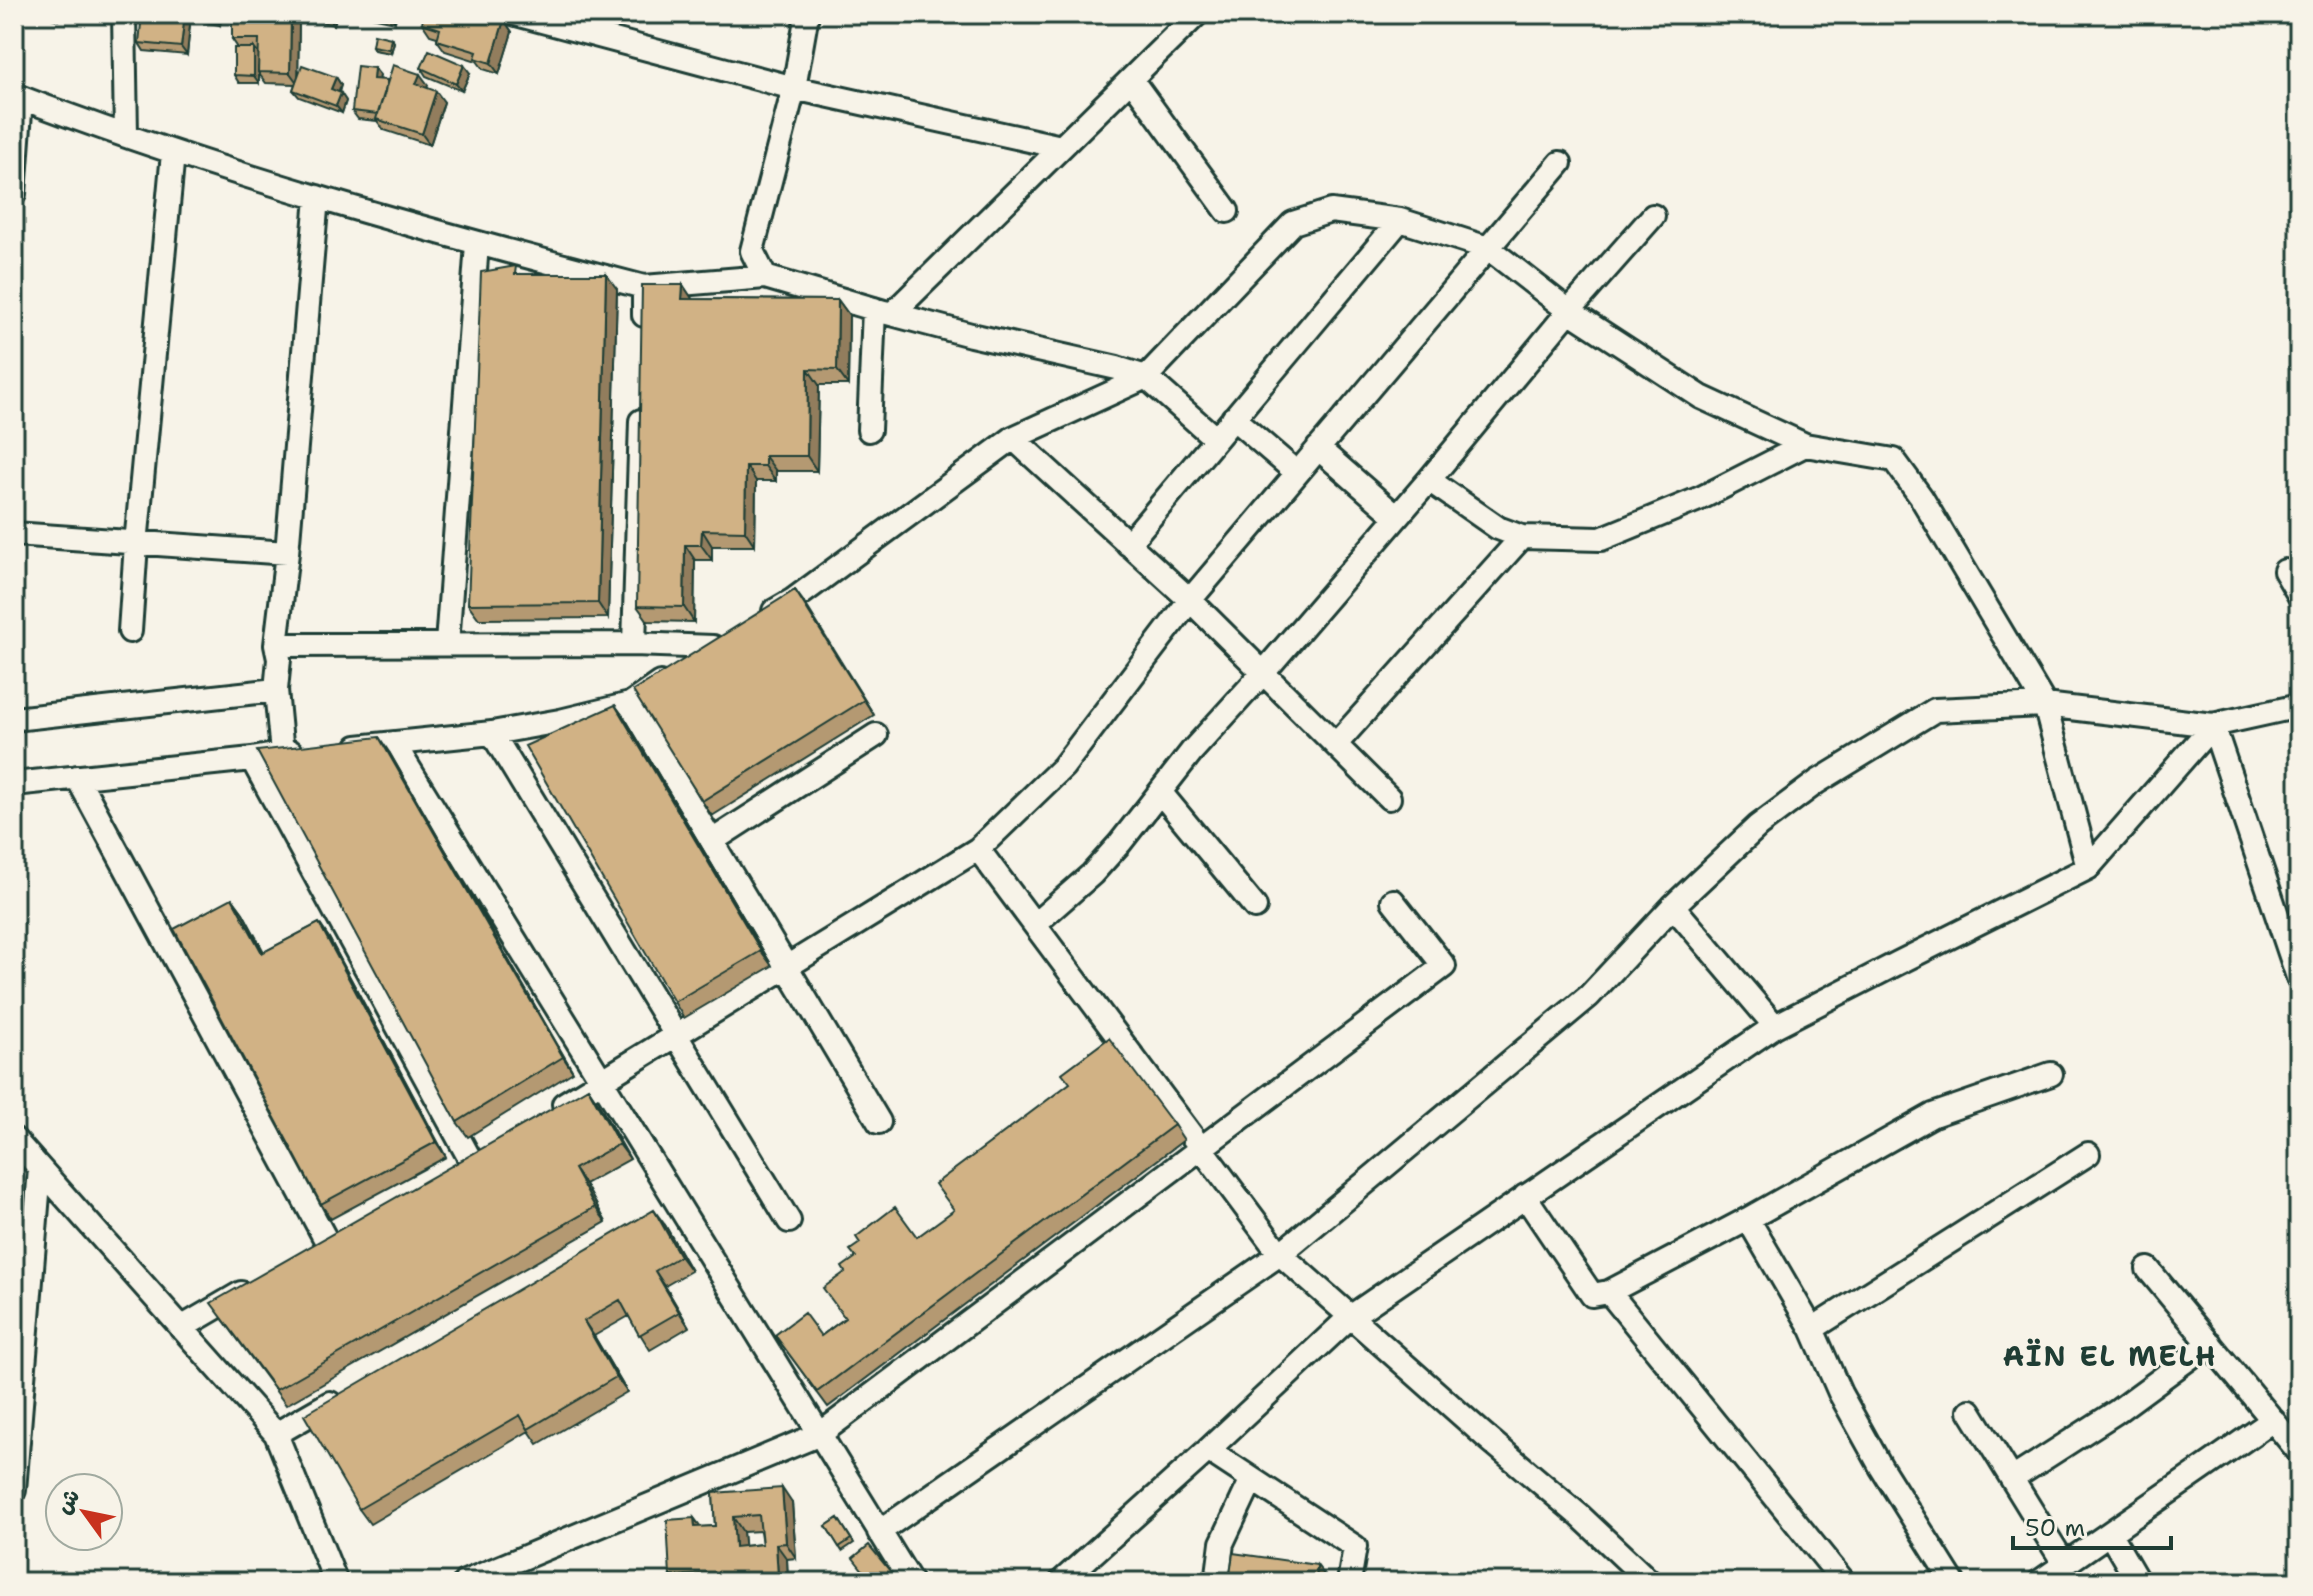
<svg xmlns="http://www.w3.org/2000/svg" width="2313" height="1596" font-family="'Shantell Sans','Playpen Sans Arabic',sans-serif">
	<rect width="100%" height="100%" fill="#f7f3e8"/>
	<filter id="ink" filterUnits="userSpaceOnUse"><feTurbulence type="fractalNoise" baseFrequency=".0125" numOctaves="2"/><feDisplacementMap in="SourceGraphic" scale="16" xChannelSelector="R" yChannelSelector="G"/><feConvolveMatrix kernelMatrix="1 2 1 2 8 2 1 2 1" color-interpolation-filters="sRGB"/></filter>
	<g filter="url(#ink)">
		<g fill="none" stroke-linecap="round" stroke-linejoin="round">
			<defs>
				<path id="minor" d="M124,14L126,135
					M516,14L794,88L1061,147
					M807,14L794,88L752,251L765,277L884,312L971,335L1117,368L1146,377L1216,439
					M1131,79L1227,211
					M14,95C219,174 432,232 644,287V315
					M14,194L21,98
					M644,287L765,277
					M893,313L1197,14
					M1233,418L1297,473
					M869,430L874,309
					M1013,438L1190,600L1389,798
					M1318,448L1397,517
					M1429,480L1498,528L1522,537L1601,539L1701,498L1805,445
					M14,534L287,553
					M1128,544L1400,220
					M2285,571L2299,595
					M774,611L793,600L1013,438L1146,377L1293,223L1331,211L1400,220L1488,248L1569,311L1701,397L1805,445L1894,460L1921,497L2045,705L2088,868
					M130,631L136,544L173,153
					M447,644L477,244
					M634,644L641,421
					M276,645L634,644L713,647
					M630,704L879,1122
					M14,719L276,690
					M2213,725L2299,980
					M492,733L789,1221
					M394,744L911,1582
					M1336,744L1522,537
					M357,747L492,733L560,721L630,704L660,683
					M282,753L276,690L279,659L276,645L287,553L317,197
					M252,759L470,1159
					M77,777L327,1242
					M14,784L252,759L291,752
					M1160,792L1255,907
					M712,841L876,735
					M978,849L1280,1254L1484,1435L1580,1516L1650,1582
					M1673,906L1775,1026
					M1035,924L1092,874L1120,843L1192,751L1263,673L1429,480L1569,311L1653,216
					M564,1104L978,849L1063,767L1190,600L1560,163
					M14,1139L276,1434L336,1582
					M1525,1196L1592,1295L1609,1292
					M1748,1219L1812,1329L1840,1393L1881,1467L1953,1582
					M2148,1269L2299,1452
					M181,1328L241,1293
					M1812,1329L2088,1154
					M1970,1411L2065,1565
					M276,1434L330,1403
					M1208,1450L1355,1547L1349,1582
					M2012,1479L2116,1412L2210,1343
					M14,1490L40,1169
					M879,1532L1280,1254L1589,996L1673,906L1758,826L1817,782L1935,710L2045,705L2213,725L2299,706
					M2110,1534L2138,1582
					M465,1582L820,1434L1444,966L1393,901
					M1061,1582L1208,1450L1350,1317L1775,1026L1898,963L2088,868L2213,725
					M1217,1582L1222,1543L1252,1479
					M1844,1582L1609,1292L1748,1219L1933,1115L2051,1074
					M2039,1582L2273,1420"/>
			</defs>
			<use href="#minor" stroke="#1f3d34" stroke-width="28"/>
			<use href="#minor" stroke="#f7f3e8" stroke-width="22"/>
		</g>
		<path fill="#b49972" stroke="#1f3d34" stroke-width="2" fill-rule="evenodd" d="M38,14H60L58,20Z
			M191,14L187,55L144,51L139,43Z
			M219,14L222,17L220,25L204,22L201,19Z
			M301,14H337L334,25L303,18Z
			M358,14H396L395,22Z
			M504,20L512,32L499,74L483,69L477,61L445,51L437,40V37L430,35L422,23Z
			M299,22L298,77H336L341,85L339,92L346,101L342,113L299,97L293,90L295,84L266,83L259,74V83H239L234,75L238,48L232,39Z
			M391,38L394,42L391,53L374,50L372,46Z
			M421,68L470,73L462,91L426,76Z
			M380,75L379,79L388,82L428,85L427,87L444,102L430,145L384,130L377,121L358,119L352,111Z
			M521,274L617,289L608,618L479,619L468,604Z
			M683,285L692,299L838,300L849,315L848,385H819L817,471H776V481H756L755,546H712V560H695L694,622L648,621L637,606Z
			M795,590L874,715L712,816L702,801Z
			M615,705L626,720L772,966L684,1018L674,1002Z
			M389,752L573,1072L468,1137L457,1122Z
			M232,898L243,913L264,952L319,923L329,938L446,1157L331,1219L321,1204Z
			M588,1088L598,1103L630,1159L585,1184L606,1222L286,1405L222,1318Z
			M1174,1125L1184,1140L828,1407L775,1335L821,1336L845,1318V1272L855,1257L860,1243L917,1237Z
			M665,1225L691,1271L665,1286L689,1327L650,1350L629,1316L594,1336L627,1392L538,1444L529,1431L370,1524L359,1509Z
			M713,1493L792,1503L796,1558L787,1559L788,1582H675L670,1576L694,1518L701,1527L715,1526ZM760,1531L762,1544L744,1546L743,1532Z
			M838,1518L854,1543L842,1551L826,1526Z"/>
		<path fill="#927d5d" stroke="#1f3d34" stroke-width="2" d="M185,14H191L187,55L181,47Z
			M219,14L222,17L220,25L218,22Z
			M291,14H293L299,22L298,84L290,73Z
			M326,14H337L334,25Z
			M389,14H396L395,22Z
			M504,20L512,32L499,74L491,63Z
			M391,38L394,42L391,53L389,49Z
			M254,48L260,56L258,72L259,74V83L254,76Z
			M464,65L470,73L462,91L456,84Z
			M374,68L380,75L378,86L373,79Z
			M420,74L428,85L424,95L416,84Z
			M336,77L341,85L337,97L331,89Z
			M436,91L444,102L430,145L422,134Z
			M341,93L346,101L342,113L336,106Z
			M606,274L617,289L608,618L598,603Z
			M683,285L693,300L682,299Z
			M838,300L849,315L848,385L837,370Z
			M808,369L819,385L817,471L807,456Z
			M765,456L776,471V481L765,466Z
			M746,466L756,481L755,546L745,531Z
			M702,530L712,546V560L701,545Z
			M685,545L695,560L694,622L684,607Z
			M795,590L806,605L874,715L864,700Z
			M615,705L626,720L772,966L761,951Z
			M379,737L389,752L573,1072L563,1057Z
			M232,898L243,913L272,969L262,953Z
			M319,923L329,938L446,1157L436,1142Z
			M588,1088L598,1103L630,1159L619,1144Z
			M574,1169L585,1184L606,1222L595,1207Z
			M654,1210L665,1225L691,1271L680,1256Z
			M655,1271L665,1286L689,1327L679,1312Z
			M584,1321L594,1336L627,1392L616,1377Z
			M782,1488L792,1503L796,1558L786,1543Z
			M733,1517L743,1532L746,1562L735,1547Z
			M694,1518L705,1533L695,1527Z
			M776,1544L787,1559L788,1582H782L778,1577Z
			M1317,1565L1328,1580V1582H1316Z"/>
		<path fill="#d1b285" stroke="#1f3d34" stroke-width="2" fill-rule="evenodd" d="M142,14H185L181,47L139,43Z
			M202,14H219L218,22L201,19Z
			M232,14H291L290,73L258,72L259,39H232Z
			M424,14H486L504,20L491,63L475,58L477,52L437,40L440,29L422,23Z
			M374,34L391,38L389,49L372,46Z
			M234,48H254V76L234,75Z
			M429,50L464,65L456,84L421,68Z
			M302,65L336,77L331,89L341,93L336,106L293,90Z
			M393,65L420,74L416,84L436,91L422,134L376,119Z
			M357,66L374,68L373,79L387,80L385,92L378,114L352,111Z
			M516,266L515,274H606L598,603L468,604L481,272Z
			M642,285H683L682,299L838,300L837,370L808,369L807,456H765V466H746L745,531L702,530L701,545H685L684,607L637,606Z
			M795,590L864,700L702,801L633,691Z
			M615,705L761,951L674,1002L525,746Z
			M379,737L563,1057L457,1122L257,751Z
			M232,898L262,953L319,923L436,1142L321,1204L174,929Z
			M1109,1038L1174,1125L817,1392L775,1335L804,1313L821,1336L845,1318L823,1288L845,1272L842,1267L856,1257L850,1250L860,1243L856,1237L895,1207L917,1237L954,1210L935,1184L1070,1083L1062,1073Z
			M588,1088L619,1144L574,1169L595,1207L276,1390L211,1303Z
			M654,1210L680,1256L655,1271L679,1312L639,1335L620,1300L584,1321L616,1377L528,1429L520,1415L359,1509L304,1415Z
			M782,1488L786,1543L776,1544L778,1577L752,1579V1582H706H715V1573L670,1576L667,1520L694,1518L695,1527L715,1526L713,1493ZM759,1515L762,1544L735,1547L733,1517Z
			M838,1518L851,1539L839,1547L826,1526Z
			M869,1545L899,1582H872L853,1558Z
			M1233,1553L1317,1565L1316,1582H1229Z"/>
	</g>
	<g text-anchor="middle" stroke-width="6" stroke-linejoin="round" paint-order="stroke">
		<g font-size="28" font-weight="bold" letter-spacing="2" fill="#1f3d34" stroke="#f7f3e8">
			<text x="2110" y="1366">AÏN EL MELH</text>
		</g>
	</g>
	<rect width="2313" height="1596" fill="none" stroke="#f7f3e8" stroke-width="48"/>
	<rect x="24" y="24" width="2265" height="1548" fill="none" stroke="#1f3d34" stroke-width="3" filter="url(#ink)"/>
	<g transform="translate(84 1512) rotate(303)"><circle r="38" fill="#f7f3e8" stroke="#a1aaa0" stroke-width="2"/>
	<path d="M0-6L14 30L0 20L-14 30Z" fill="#c8321e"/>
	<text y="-12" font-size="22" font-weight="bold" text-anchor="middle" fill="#1f3d34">ش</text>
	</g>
	<path d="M2013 1536v12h158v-12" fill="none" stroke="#1f3d34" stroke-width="4"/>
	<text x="2025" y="1536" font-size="24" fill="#1f3d34" stroke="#f7f3e8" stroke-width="6" paint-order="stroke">50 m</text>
</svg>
